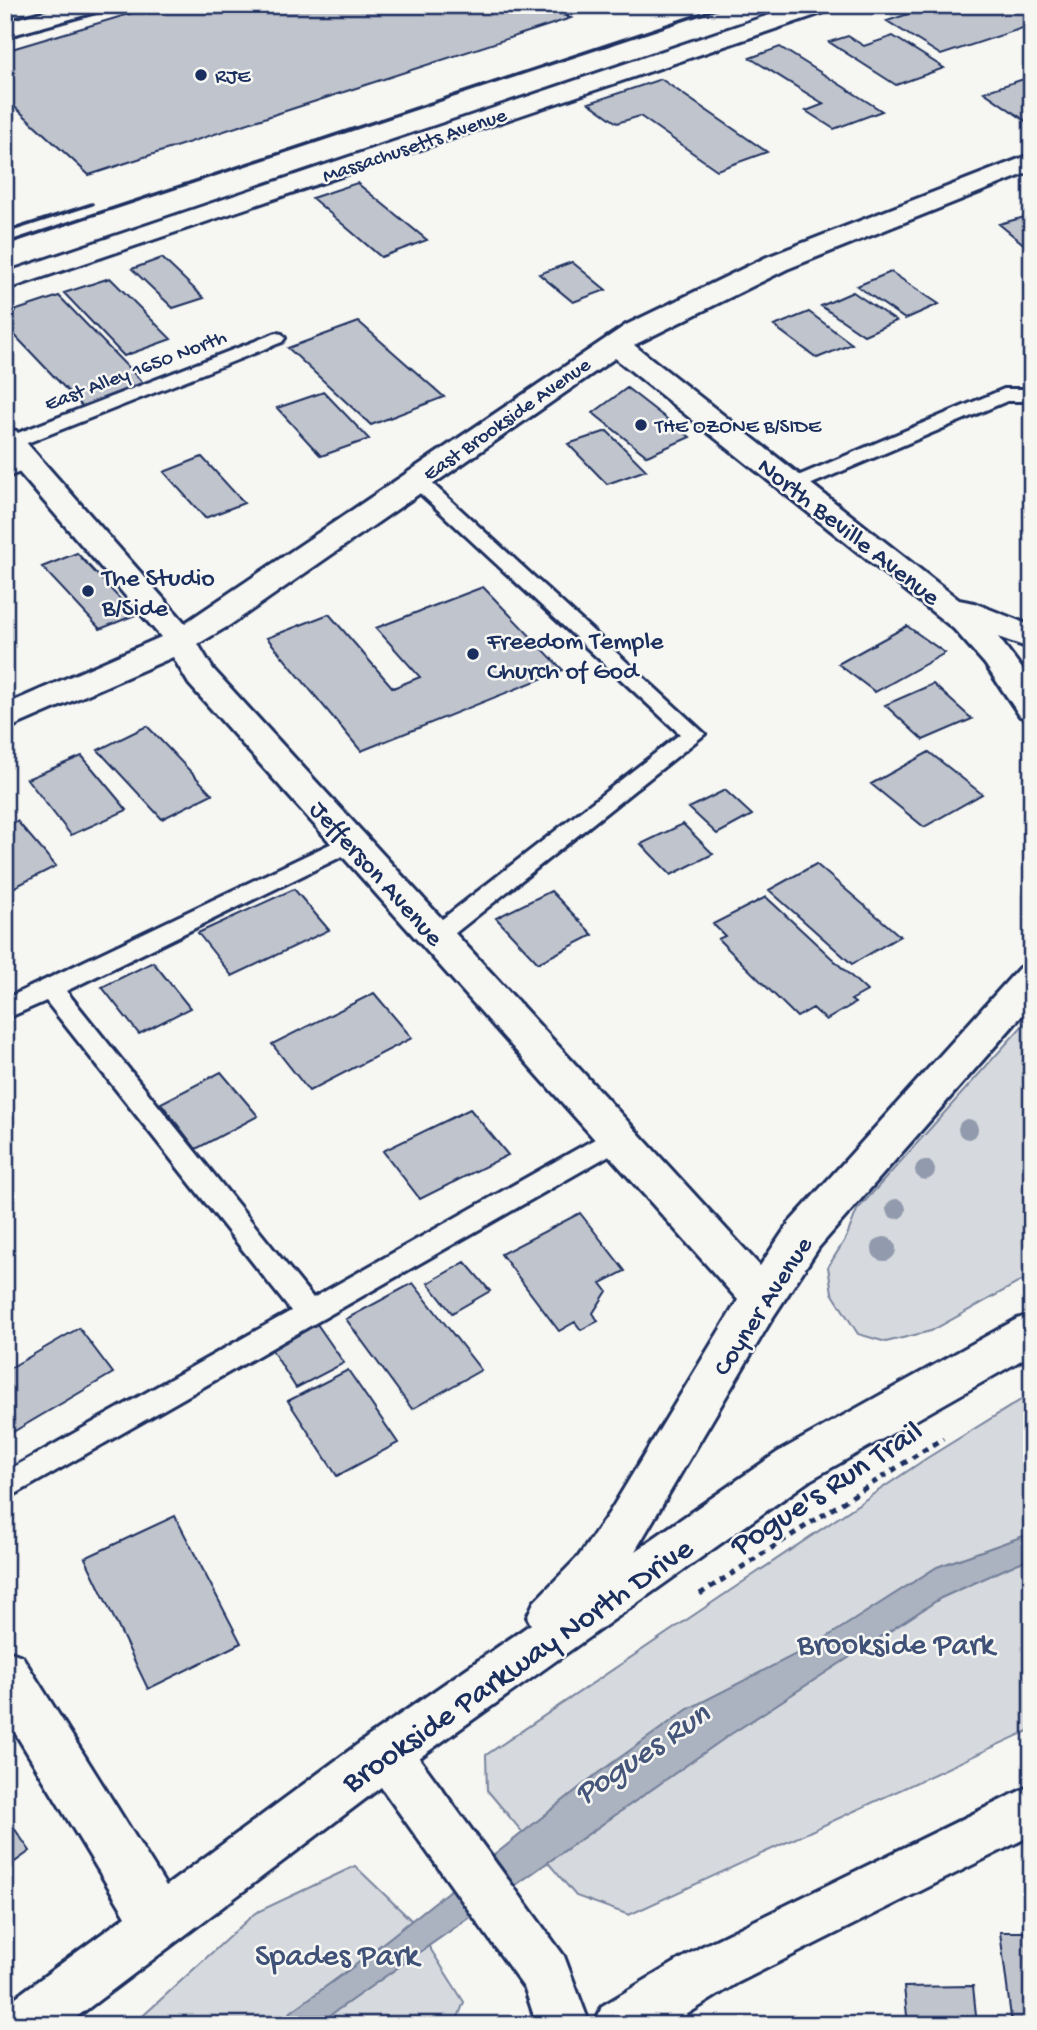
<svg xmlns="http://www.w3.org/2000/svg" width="1037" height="2030" font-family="'Gochi Hand',sans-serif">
	<rect width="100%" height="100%" fill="#f6f6f2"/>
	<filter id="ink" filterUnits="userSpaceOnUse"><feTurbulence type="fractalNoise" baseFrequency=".0143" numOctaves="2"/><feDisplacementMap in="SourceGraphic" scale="14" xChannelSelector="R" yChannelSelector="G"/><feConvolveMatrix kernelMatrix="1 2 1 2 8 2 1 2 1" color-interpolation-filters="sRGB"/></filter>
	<g filter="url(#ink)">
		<path fill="#d6d9dd" stroke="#78849e" stroke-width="2" d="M1032,1015V1275L931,1331L886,1342L858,1334L832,1293L828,1267L846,1238L857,1210Z
			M1032,1393V1729L629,1915L576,1896L487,1790L486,1755L927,1458Z
			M355,1866L414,1923L464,2002L455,2025H133L255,1913Z"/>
		<path fill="#abb2c0" stroke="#717e99" stroke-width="2" d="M1032,1533V1557L941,1598L728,1736L316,2025H273L354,1966L594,1776L688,1709L816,1644L937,1567Z"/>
		<path fill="#c0c4cd" stroke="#1b2f5e" stroke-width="2" d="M159,5H597L565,16L571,18L89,175L5,98V51Z
			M935,5L940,8L950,5H1032V25L941,55L887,21Z
			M848,36L864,46L893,36L944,68L896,85L829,42Z
			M780,47L882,111L834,129L806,111L824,104L750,58Z
			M1030,77L1032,120L1027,122L984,92Z
			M661,79L767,152L717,170L640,116L617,123L589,103Z
			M357,183L427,240L381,257L312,198Z
			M1032,215V251L999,224Z
			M162,258L204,298L173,308L132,269Z
			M572,262L606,290L573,302L539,274Z
			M891,272L939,304L905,319L857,286Z
			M110,278L171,339L124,356L64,293Z
			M853,292L896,321L864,335L821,306Z
			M59,296L145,385L83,407L5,325V314Z
			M809,312L852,344L817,358L774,326Z
			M359,322L444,397L371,425L288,348Z
			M627,388L690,437L647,456L593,413Z
			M324,392L369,439L321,456L277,408Z
			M607,431L646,470L607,484L568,444Z
			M202,457L244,503L205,518L164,472Z
			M77,553L135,615L100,629L42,567Z
			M483,587L563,670L361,751L267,638L329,614L393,688L420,677L376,628Z
			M907,626L945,653L875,692L838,664Z
			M933,684L972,719L923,740L885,705Z
			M147,726L212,794L162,819L98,750Z
			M929,752L982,794L924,827L871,784Z
			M82,756L127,810L71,835L27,779Z
			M725,790L752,815L717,834L689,808Z
			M17,821L56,866L9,890L5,886V823L7,825Z
			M683,824L713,854L671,875L641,844Z
			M816,864L900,936L852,964L769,890Z
			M294,889L329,930L232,976L198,933Z
			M551,891L593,935L538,963L496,918Z
			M766,897L867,991L851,1000L855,1003L826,1020L813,1008L797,1017L718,939L725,936L713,924Z
			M153,962L190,1008L139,1034L102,987Z
			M374,993L412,1038L309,1091L272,1044Z
			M221,1072L258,1116L196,1149L161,1103Z
			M470,1109L508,1155L420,1199L383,1151Z
			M580,1213L625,1271L601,1283L607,1291L593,1313L598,1321L581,1330L575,1322L559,1331L501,1254Z
			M465,1262L490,1291L452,1313L428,1283Z
			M413,1283L481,1370L412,1409L346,1319Z
			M317,1324L344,1363L296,1388L270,1347Z
			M79,1328L113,1373L13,1432L5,1421V1371Z
			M348,1370L398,1443L337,1476L288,1401Z
			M175,1516L241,1643L148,1689L85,1558Z
			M5,1815L30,1851L5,1869Z
			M1000,1932H1032V2025H1012Z
			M973,1986L977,2025H908L904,1987Z"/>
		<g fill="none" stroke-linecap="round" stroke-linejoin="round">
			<defs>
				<path id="service" d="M276,333L282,334L285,338L282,342L17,447L5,448V438Z
					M1004,389H1032V401H1007L800,489H786L783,485L786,481Z
					M26,457L33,459L36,463L33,467L5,478V465Z
					M417,474L424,476L705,734L444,942L436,945L428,942L424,936L428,930L680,734L410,484L407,480Z
					M351,834L359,836L362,842L359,848L66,991L313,1298L609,1131L618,1128L627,1131L631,1138L627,1145L5,1500V1472L291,1311L46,1001L5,1019V999Z"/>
				<path id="minor" d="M67,5H107L103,10L5,37V22Z
					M1032,154V171L787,269L634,345L959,600L974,603L1032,626V649L998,637L1032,682V719L1020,716L985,664L954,629L615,358L230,625L198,644L213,669L760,1266L789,1223L1019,968L1032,964V1004L819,1247L773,1317L635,1551L778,1452L1017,1319L1032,1314V1354L810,1480L419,1758L564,1956L590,2025H537L525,1989L381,1787L66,2025H5V2005L126,1916L5,1716V1650L22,1656L166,1886L369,1736L531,1624L527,1617L534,1602L579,1556L609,1513L738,1300L189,684L173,657L5,730V705L161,637L5,456V428L16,431L185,623L626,325L767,257Z"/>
				<path id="tertiary" d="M799,5H835L831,10L5,290V273Z"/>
				<path id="secondary" d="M1032,1785V1835L737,1983L670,2025H595L602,2006L701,1947Z"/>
			</defs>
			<use href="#service" stroke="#1b2f5e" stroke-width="6"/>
			<use href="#minor" stroke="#1b2f5e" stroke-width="6"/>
			<use href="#tertiary" stroke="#1b2f5e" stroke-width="6"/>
			<use href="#secondary" stroke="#1b2f5e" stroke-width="6"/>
			<path stroke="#1b2f5e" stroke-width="5" stroke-dasharray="6 6" stroke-linecap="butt" d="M700,1594L943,1438"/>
			<use href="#service" fill="#f6f6f2" fill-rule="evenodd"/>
			<use href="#minor" fill="#f6f6f2" fill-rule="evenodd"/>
			<use href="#tertiary" fill="#f6f6f2" fill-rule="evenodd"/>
			<use href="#secondary" fill="#f6f6f2" fill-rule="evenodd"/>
			<path stroke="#1b2f5e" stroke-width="3.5" d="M5,232L92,204
				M5,244L728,5"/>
		</g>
		<g fill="#929bae">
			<circle cx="968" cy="1129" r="10"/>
			<circle cx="925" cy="1170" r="10"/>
			<circle cx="896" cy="1209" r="10"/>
			<circle cx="884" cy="1249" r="12"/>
		</g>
	</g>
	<g fill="#1b2f5e" stroke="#f6f6f2" stroke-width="2.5">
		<circle cx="201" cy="75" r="7"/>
		<circle cx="641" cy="425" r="7"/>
		<circle cx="88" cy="591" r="7"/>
		<circle cx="473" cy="654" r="7"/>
	</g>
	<g text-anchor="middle" stroke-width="5" stroke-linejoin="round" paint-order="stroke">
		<g font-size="21" fill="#1b2f5e" stroke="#f6f6f2" text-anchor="start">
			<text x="215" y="82">RJE</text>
			<text x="655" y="432">THE OZONE B/SIDE</text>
		</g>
		<g font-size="21" fill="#1b2f5e" stroke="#f6f6f2">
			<text transform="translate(414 144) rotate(-19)" y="7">Massachusetts Avenue</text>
			<text transform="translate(135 369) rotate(-21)" y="7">East Alley 1650 North</text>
			<text transform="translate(506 418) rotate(-35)" y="7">East Brookside Avenue</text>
		</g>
		<g font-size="26" fill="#1b2f5e" stroke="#f6f6f2">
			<text transform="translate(850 530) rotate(38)" y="9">North Beville Avenue</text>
			<text transform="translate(378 872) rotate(48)" y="9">Jefferson Avenue</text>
			<text transform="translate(761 1305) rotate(-57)" y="9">Coyner Avenue</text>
		</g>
		<g font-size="26" fill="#1b2f5e" stroke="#f6f6f2" text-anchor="start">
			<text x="102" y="585">The Studio<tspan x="102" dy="30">B/Side</tspan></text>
			<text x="487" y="648">Freedom Temple<tspan x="487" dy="30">Church of God</tspan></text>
		</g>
		<g font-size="32" fill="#1b2f5e" stroke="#f6f6f2">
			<text transform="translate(825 1486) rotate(-33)" y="11">Pogue's Run Trail</text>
			<text transform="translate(516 1663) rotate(-35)" y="11">Brookside Parkway North Drive</text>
		</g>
		<g font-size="32" fill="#405177" stroke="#f6f6f2">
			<text x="896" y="1653">Brookside Park</text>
			<text x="337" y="1964">Spades Park</text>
		</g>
		<g font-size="33" font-style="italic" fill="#46567b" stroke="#f6f6f2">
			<text transform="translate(640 1751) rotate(-34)" y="12">Pogues Run</text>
		</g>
	</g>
	<rect width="1037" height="2030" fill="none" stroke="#f6f6f2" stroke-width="28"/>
	<rect x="14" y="14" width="1009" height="2002" fill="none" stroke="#1b2f5e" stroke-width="2.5" filter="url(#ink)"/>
</svg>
